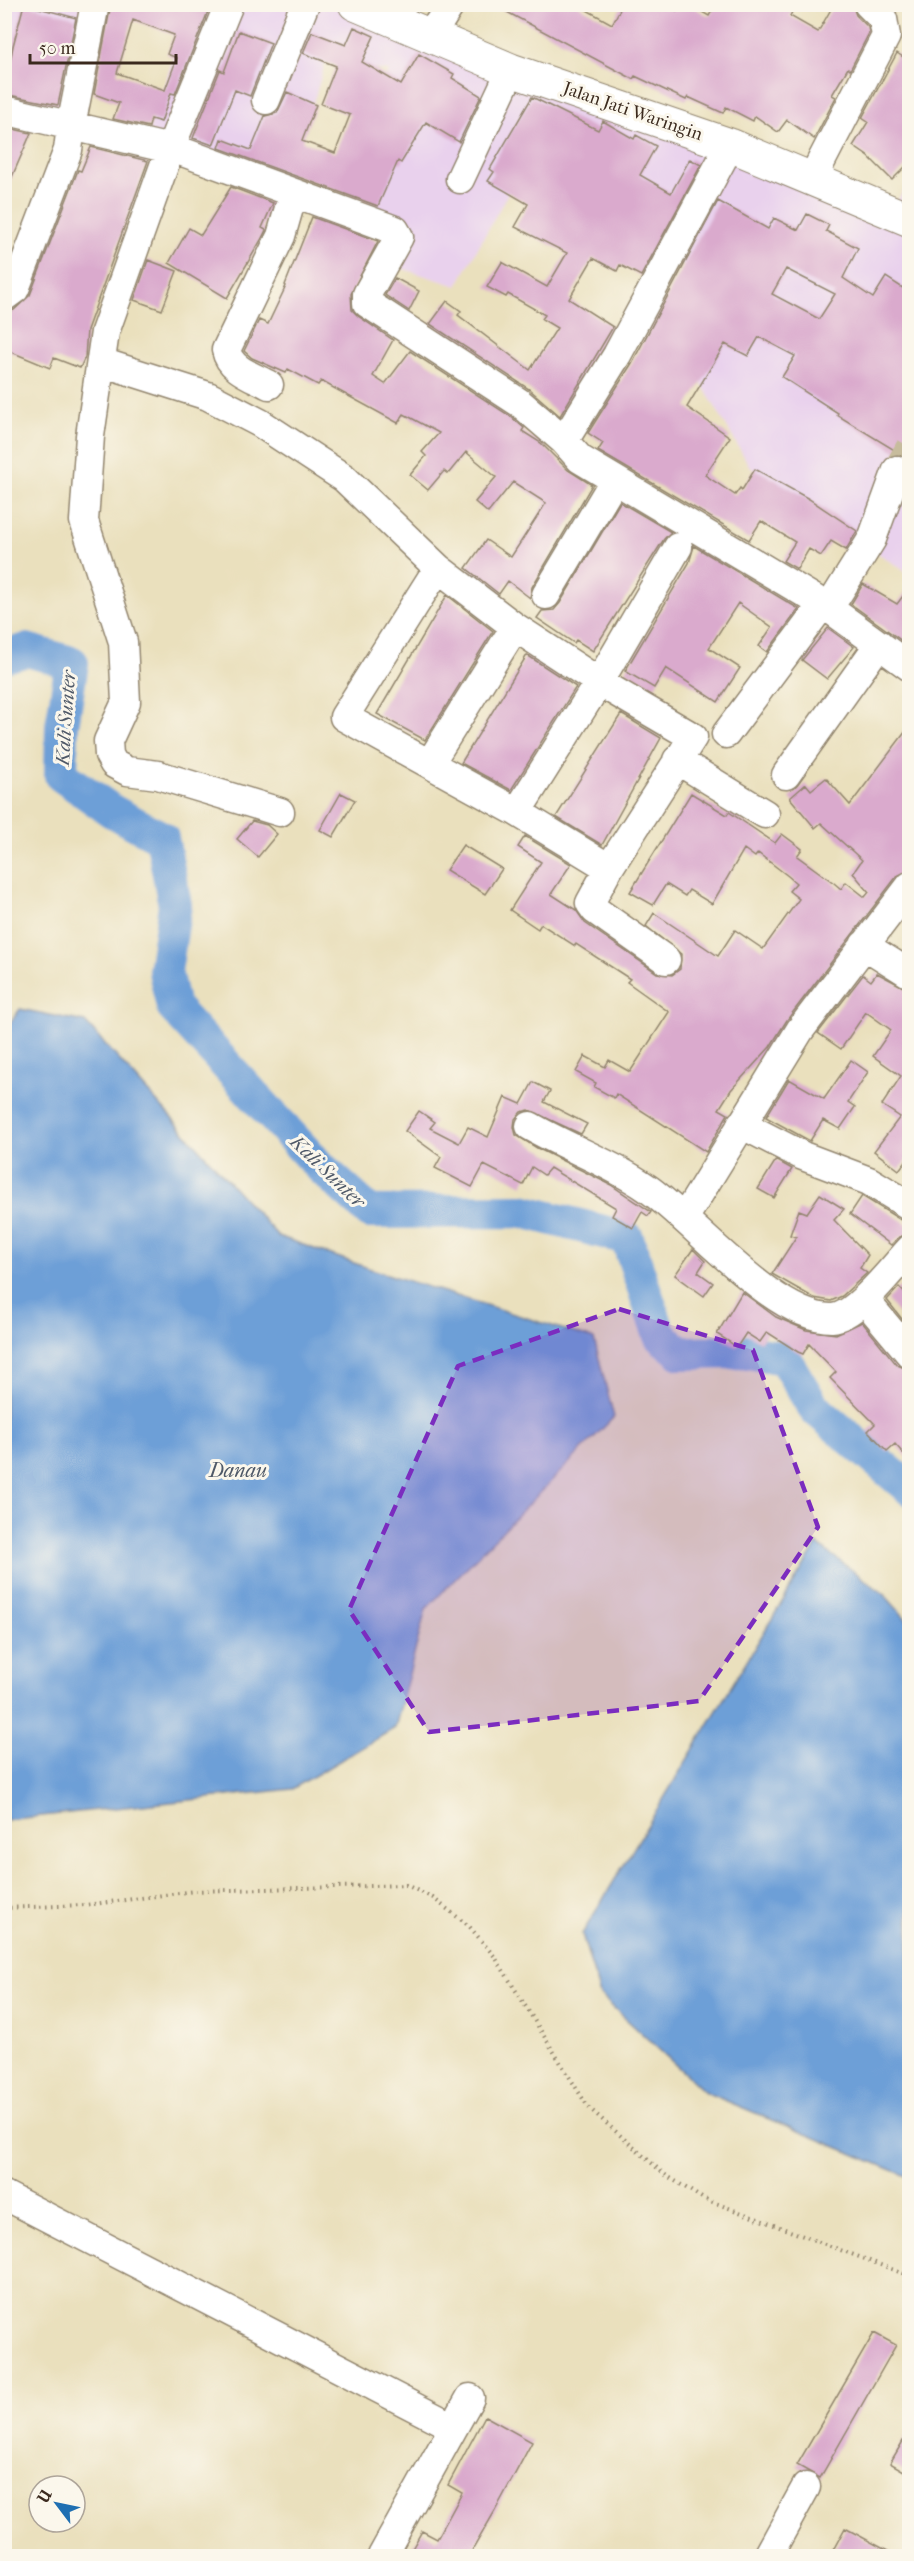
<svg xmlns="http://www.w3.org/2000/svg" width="914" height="2561" font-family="'IM FELL French Canon',serif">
	<rect width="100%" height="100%" fill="#fbf7ec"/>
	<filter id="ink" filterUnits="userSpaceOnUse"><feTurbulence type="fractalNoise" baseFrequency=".0167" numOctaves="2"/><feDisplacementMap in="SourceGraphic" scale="12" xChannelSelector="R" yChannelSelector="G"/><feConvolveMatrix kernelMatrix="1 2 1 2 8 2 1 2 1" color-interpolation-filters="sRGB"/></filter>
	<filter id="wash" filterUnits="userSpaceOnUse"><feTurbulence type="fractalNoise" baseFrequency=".008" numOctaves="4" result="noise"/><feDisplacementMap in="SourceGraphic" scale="24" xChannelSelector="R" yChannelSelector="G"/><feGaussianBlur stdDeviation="1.35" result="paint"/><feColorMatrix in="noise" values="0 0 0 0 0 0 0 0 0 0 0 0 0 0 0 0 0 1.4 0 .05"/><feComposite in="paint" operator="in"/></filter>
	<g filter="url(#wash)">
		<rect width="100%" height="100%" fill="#eae0bd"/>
		<path fill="#e9d1ed" d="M4,5H89L59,113L5,104Z
			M191,5H355L889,212L909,184V574L750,467L689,362L723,287L517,177L457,286L391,265L411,227L368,208L395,162L352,147L389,71L325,63L289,185L145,143Z"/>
		<path fill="#6d9fd7" stroke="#54647a" stroke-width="1.5" d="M20,1009L85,1022L278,1236L371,1269L594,1339L614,1417L426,1609L395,1728L292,1789L5,1820L4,1031Z
			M817,1544L883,1593L909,1622V2177L705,2092L600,1995L582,1934Z"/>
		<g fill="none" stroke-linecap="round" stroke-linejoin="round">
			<path stroke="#6d9fd7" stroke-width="34" d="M4,656L27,650L72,663L62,726L61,775L112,811L162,838L175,905L165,971L173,1007L317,1164L370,1212L522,1211L627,1238L660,1336L681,1353L747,1352L784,1358L814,1408L910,1489"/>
		</g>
		<g id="blocks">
			<path fill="#daaacd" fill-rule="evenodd" d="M24,4L76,18L58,105L4,94L13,46Z
				M111,4H211L175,94L171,93L161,122L151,119L149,127L113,119L119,103L94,94ZM133,20L174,35L167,54L177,58L165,90L117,73Z
				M492,4H576L612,24L623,4H666L677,11L681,4H688L709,16L716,4H783L793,10L790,16L818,32L834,4H852L856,15L868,27L869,33L850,70L848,68L832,95L836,97L814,139L787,120L778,132L755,116L753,121L726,107L723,113L688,97L686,100L635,76L633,79Z
				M354,27L374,36L362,62L401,85L419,54L454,74L452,78L481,96L459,142L426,122L401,163L398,161L378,206L219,148L222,139L251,150L265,116L277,113L287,92L316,105L302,141L335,153L350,115L321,104L336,66L303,53L312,32L346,45Z
				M239,31L271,43L250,96L235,90L213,145L193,138L220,70L224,72Z
				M897,53L909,61V163L892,180L869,157L853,146L868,122L862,118Z
				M532,97L598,130L603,121L634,139L636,135L656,146L640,175L671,193L690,159L701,165L641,276L620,265L617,271L593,258L569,299L613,327L560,416L529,389L430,324L447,301L461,311L458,315L530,370L557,328L542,319L545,315L508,294L506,297L487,287L502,262L547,287L567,253L515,227L528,204L488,181L494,172L490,169Z
				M4,127L31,133L5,193H4Z
				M91,147L148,161L87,330L85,357L80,368L54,358L50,368L4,349V313L14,310L30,295L78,170L81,171Z
				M231,187L273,203L262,228L266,230L261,240L227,298L169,263L189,228L201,235Z
				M718,201L768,229L774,218L798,230L807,214L829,225L826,231L858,248L843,278L873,298L886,277L909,292V459L837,415L838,413L782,377L795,356L759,337L748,356L725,344L687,407L730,437L705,475L735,495L740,488L742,490L755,469L809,499L857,531L846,550L831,541L821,556L809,549L797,569L783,561L795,542L761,521L749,540L598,451L603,443L588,433L632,363ZM786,269L835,294L819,319L772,294Z
				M312,217L378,241L351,294L352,310L358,316L393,340L373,376L385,384L410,351L510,416L524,428L522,431L541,443L568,470L592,485L532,587L530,598L508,581L499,594L466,568L486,540L511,557L546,503L513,482L488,513L475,502L496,477L466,452L448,474L444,471L428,490L410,475L426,456L422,452L439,433L404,414L398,423L321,381L318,385L288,369L286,373L252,358L244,351L259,320L268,324L286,286L285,285Z
				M148,260L177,271L162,310L134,300Z
				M395,278L419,291L409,311L385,295Z
				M620,502L671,532L664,539L593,651L576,640L574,643L537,618L542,611L554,610L560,603Z
				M694,546L799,609L767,652L759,646L772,627L738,603L709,648L740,668L718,702L666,668L654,688L625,671L689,563Z
				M863,584L897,604L909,588V646L851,604Z
				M447,595L493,631L425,740L377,714Z
				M828,628L854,647L827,679L802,660Z
				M527,655L576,687L511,790L461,763Z
				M621,714L661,738L602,845L556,817Z
				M909,727V870L897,876L787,1020L770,1047L731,1090L719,1109L728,1114L706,1152L616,1094L614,1098L594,1087L596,1083L576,1072L585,1056L605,1067L609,1060L630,1072L669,1012L627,982L630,979L576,944L575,946L541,924L538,929L510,910L541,862L518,847L525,836L571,864L551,894L576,910L585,923L657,973L672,975L680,969L681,954L646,926L654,913L718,956L735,930L763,949L799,899L789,891L796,883L788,876L758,853L755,857L744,849L712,904L689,890L685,896L666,884L653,905L630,892L691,793L727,815L729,812L775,843L782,834L802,849L797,856L834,883L841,889L846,882L865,897L869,892L853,873L862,860L821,823L815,828L790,798L806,784L811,790L826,778L850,805Z
				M341,793L355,800L333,837L320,830Z
				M252,821L267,825L277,834L258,857L237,839Z
				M463,845L502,869L485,894L446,870Z
				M877,973L909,990V1157L899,1170L874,1151L900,1117L882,1105L901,1076L873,1056L891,1030L866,1012L841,1049L818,1033L863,975L871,981Z
				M851,1060L868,1072L848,1102L855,1107L840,1129L823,1120L810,1141L766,1117L789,1079L824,1099Z
				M533,1082L550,1091L544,1102L587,1124L581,1134L529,1110L521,1112L515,1119L514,1127L516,1135L537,1148L611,1185L651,1212L648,1216L642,1212L633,1228L612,1216L616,1208L550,1168L544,1175L532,1167L523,1185L484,1165L472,1187L435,1168L441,1157L405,1131L419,1111L435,1122L430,1128L459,1143L468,1127L488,1137L505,1097L521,1104Z
				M776,1160L792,1169L774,1198L758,1189Z
				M820,1194L844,1209L834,1220L868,1255L860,1268L867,1273L842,1296L831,1301L814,1298L772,1274L796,1237L790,1235L799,1210L807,1213Z
				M862,1196L909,1225V1233L898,1238L891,1245L850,1214Z
				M693,1249L705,1261L698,1272L713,1283L704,1296L675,1275Z
				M899,1287L909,1298V1328L887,1300Z
				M742,1292L776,1317L806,1330L836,1334L862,1322L897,1365L909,1370V1460L895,1444L887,1451L868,1431L875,1424L830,1378L836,1372L809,1344L803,1354L798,1352L767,1332L760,1342L746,1333L737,1347L717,1334Z
				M874,2333L896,2345L820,2478L797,2465Z
				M485,2416L532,2442L495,2511L469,2556H408L422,2531L437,2539L462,2493L448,2485Z
				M909,2431V2474L890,2463Z
				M845,2528L897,2556H840L832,2552Z"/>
		</g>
	</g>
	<g filter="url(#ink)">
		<use href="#blocks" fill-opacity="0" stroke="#92856e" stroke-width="1.5"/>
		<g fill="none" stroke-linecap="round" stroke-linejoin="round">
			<path stroke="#c7bc9d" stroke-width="28" stroke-dasharray="28 14" stroke-linecap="butt" d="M897,470L910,447"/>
			<defs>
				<path id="minor" d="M229,4L170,149L105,332L90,436L84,521L123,642L126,702L108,741L109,755L114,764L127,771L158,775L280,812
					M431,35L451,4
					M266,100L305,4
					M4,110L183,152L395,230L399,237L367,294V303L520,403L564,441
					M730,145L617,355L564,441L580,459L823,604L910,667
					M460,179L511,70
					M812,179L886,36L883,19L868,4
					M4,297L15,289L68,150L71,126L95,4
					M101,362L208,396L260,423L344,478L438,568L515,627L599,682L693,737L609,868L590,903L595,910L666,960
					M269,385C253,376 230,370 226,350L281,236L293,194
					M438,568L344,717L517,812L609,868
					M546,595L614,481
					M829,608L872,539L897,470
					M726,734L823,604
					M677,760L765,814
					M430,763L515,627
					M786,775L879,644
					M517,812L599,682L678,547
					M864,945L910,974
					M741,1124L803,1156L869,1181L910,1206
					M530,1126C568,1148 611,1163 647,1188C695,1221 774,1319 832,1318C856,1317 893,1267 910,1249
					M685,1217L800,1030L910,886
					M864,1299L910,1354
					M4,2195L453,2427
					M382,2556L470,2398
					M768,2556L806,2487"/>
				<path id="major" d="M355,4L511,70L730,145L910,220"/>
			</defs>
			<use href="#minor" stroke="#92856e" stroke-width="31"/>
			<use href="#major" stroke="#92856e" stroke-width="35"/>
			<path stroke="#92856e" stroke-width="4" stroke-dasharray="1.5 4.5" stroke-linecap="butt" d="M4,1908L86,1905L195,1891L406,1885L433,1898L469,1926L495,1957L588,2107L664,2174L702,2198L910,2276"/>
			<use href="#minor" stroke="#fff" stroke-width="28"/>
			<use href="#major" stroke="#fff" stroke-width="33"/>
		</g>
	</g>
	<path fill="#7b2cbf" fill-opacity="0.2" stroke="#7b2cbf" stroke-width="4.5" stroke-dasharray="12 8" stroke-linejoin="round" d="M619,1309L753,1350L818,1527L699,1701L429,1732L349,1610L458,1366Z"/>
	<g text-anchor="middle" stroke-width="6" stroke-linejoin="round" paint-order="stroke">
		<g font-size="18" fill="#3b2a1e" stroke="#fbf7ec">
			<text transform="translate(633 111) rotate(19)" y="6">Jalan Jati Waringin</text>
		</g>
		<g font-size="20" font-style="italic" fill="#4f5968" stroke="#fbf7ec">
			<text transform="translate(65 718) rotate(-86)" y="7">Kali Sunter</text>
			<text transform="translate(328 1171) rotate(44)" y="7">Kali Sunter</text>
			<text x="238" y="1477">Danau</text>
		</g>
	</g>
	<rect width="914" height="2561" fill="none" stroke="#fbf7ec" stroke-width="24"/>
	<g transform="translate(57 2504) rotate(302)"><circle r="28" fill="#fbf7ec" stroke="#aea59a" stroke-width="1.5"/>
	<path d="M0-4.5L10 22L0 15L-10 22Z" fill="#1f6fb2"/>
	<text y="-9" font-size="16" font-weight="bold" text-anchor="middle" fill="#3b2a1e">U</text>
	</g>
	<path d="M30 54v9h146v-9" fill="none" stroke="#3b2a1e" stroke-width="3"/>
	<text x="39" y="54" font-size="18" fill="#3b2a1e" stroke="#fbf7ec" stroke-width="4.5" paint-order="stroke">50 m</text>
</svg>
